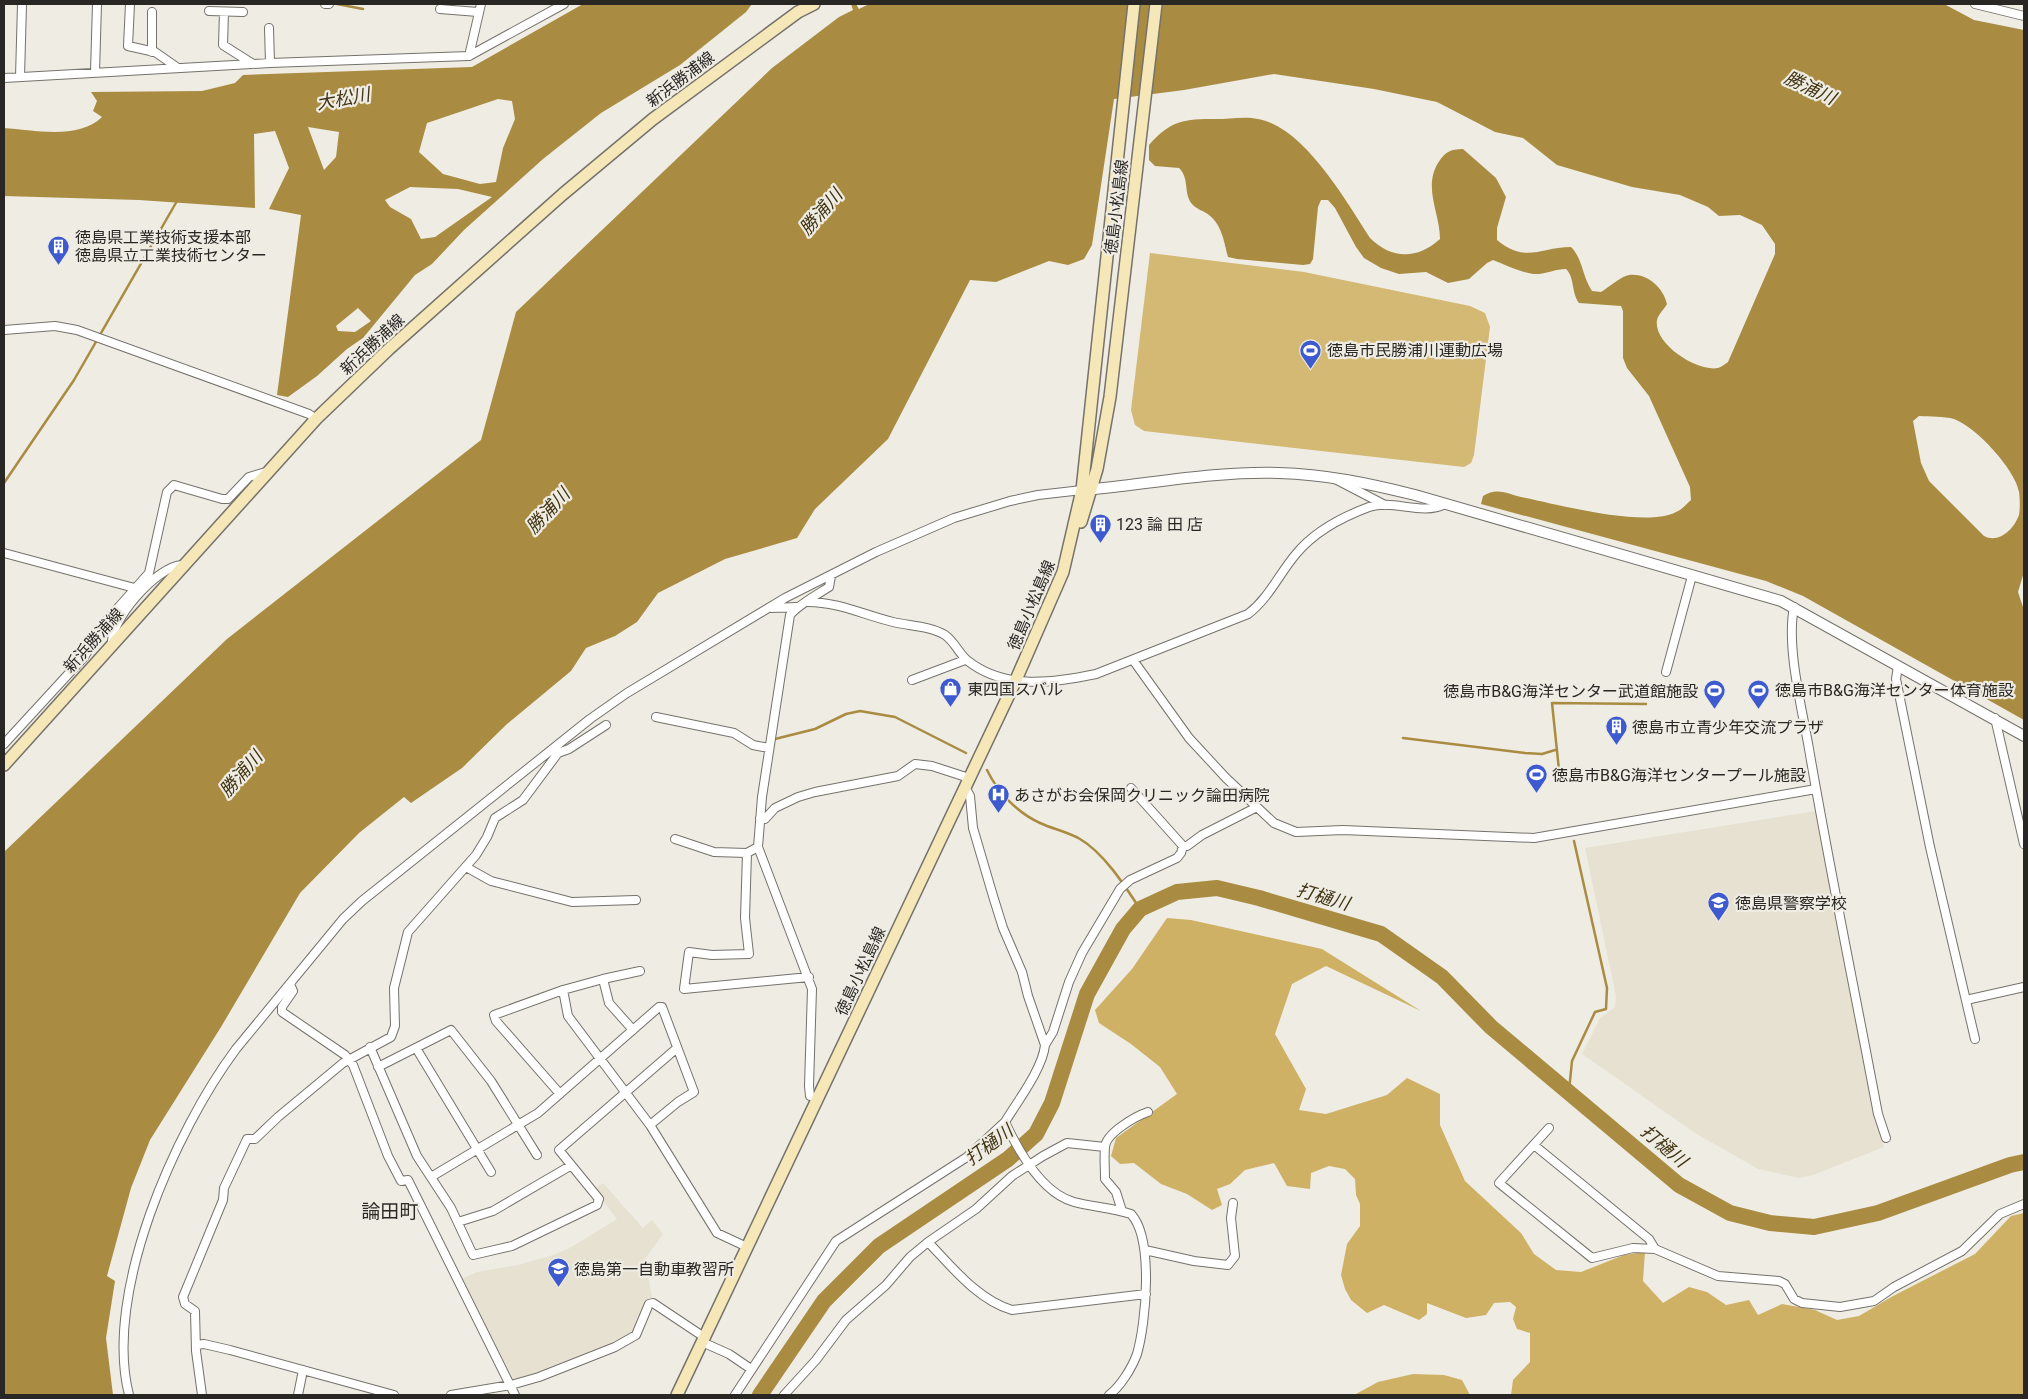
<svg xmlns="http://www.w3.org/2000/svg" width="2028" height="1399" font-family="Roboto,'Noto Sans JP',sans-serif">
	<rect width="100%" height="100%" fill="#efece4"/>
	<path fill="#e7e1d2" d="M1816,811L1874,1111L1884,1147L1813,1175L1799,1178L1758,1169L1695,1133L1582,1054L1600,1018L1615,1007L1616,996L1585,848Z
		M603,1183L643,1228L652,1220L663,1234L645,1259L652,1297L647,1299L633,1333L626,1338L551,1369L514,1380L461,1279L477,1272L518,1265L550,1256L568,1249L617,1219L594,1189Z"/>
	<path fill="#d4b974" d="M1150,253L1304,272L1470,306L1485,313L1490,327L1474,455L1471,463L1464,467L1144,431L1135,425L1131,410Z"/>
	<path fill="#cfb166" d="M1167,918L1191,920L1322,949L1421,1011L1326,966L1292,984L1275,1034L1306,1089L1299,1110L1326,1114L1387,1095L1407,1078L1440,1094V1125L1465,1181L1521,1233L1534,1254L1556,1270L1581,1272L1624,1255L1645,1252L1643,1281L1663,1303L1689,1287L1707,1292L1726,1305L1749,1300L1758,1315L1782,1304L1815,1310L1837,1320L1859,1316L1893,1296L1975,1254L2011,1216L2024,1213V1395H1511L1513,1380L1530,1362V1333L1517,1329L1513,1319L1516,1307L1510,1302L1494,1303L1486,1315L1466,1318L1427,1303V1314L1419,1320L1384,1305L1367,1313L1351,1300L1345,1289L1341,1275L1347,1244L1360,1226V1204L1356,1195L1355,1179L1345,1169L1329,1166L1311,1173L1310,1189L1287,1186L1274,1163L1245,1170L1230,1184L1217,1189L1222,1205L1212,1210L1187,1194L1161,1184L1134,1163L1120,1164L1111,1156L1116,1138L1177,1094L1160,1067L1131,1044L1099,1023L1095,1010L1132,969Z
		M1413,1374L1444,1375L1462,1380L1470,1395H1354L1378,1382Z"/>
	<path fill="#a98c41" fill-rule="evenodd" d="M583,4H752L746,12L680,65L601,113L543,159L464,230L432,264L415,275L363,338L347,349L317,376L288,397L277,395L301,215L269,209L289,168L275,131L254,134L255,208L139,200L4,196V128C34,130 79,140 102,117L93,111L97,101L91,92L202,91L235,83L243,75L472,67ZM498,99L512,101L515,119L503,148L496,182L480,184L443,174L419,152L427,123ZM308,127L339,132L336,157L324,170ZM410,187L458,189L492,197L435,237L421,239L411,219L390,207L385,200ZM358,308L371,321L355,332L338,331L336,326Z
		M851,4H856L859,9L869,4H1944L1974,20L2024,30V572L2018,592L2024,610V720L1803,596L1766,581L1481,504L1483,496C1498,486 1509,495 1526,498C1559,505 1647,528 1676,512C1682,510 1686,504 1691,500L1690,487L1649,396L1627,368L1623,358V311L1621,306L1579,303C1571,292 1575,278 1566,269C1556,269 1548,273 1539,274C1525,275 1506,265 1493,260L1487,263L1469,279L1448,283L1426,272L1399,274L1381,268L1364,258L1356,247L1335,208L1328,200H1321L1318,207L1313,259L1310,264L1303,265L1237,259L1228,257C1224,242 1222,225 1209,215C1204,211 1196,209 1192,204C1183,193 1190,179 1179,168L1155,166L1149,160V145C1171,120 1184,119 1216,119C1229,119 1245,116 1258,119C1304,127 1346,201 1370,238C1391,259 1417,260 1440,239C1440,213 1423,188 1438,163C1445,152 1450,149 1463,149L1496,178L1506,197L1497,228V240C1526,264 1540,247 1571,247C1583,259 1582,276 1592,291L1601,292C1609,287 1620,277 1629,275C1647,273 1663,287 1667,304C1664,309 1658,315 1657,320C1653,344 1697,372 1718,368C1721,367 1725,364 1728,362L1775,254V244L1762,225L1740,215L1719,216L1708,207L1680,195L1632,187L1557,165L1523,138L1495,132L1437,102L1374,89L1274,74L1184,90L1114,99L1092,245L1084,259L1068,265L1049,261L996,282L970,280L888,439L815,509L797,538L725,559L658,593L637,622L615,636L586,648L571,671L507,724L462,768L411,803L404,797L359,833L300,893L221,1027L150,1140L131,1188L107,1276L115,1281L106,1338L113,1395H4V852L227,639L481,440L516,312L772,68L839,17L853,10ZM1919,416C1930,417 1944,416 1954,419C1976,427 2015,469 2019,492C2020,498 2020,510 2019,515C2014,529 1999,544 1984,536L1929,481L1921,463L1913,421Z"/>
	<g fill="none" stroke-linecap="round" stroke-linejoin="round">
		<path stroke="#a98c41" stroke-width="2.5" d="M337,4L363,9
			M4,483L74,380L177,201
			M1403,738L1525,753L1542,754L1555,750
			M775,739L815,729L846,714L860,711L895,717L966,753
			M987,770C998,793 1018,813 1040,823C1053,829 1068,832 1080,839C1104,853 1125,886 1140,909
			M1559,770L1552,703L1646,704
			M1569,1091L1572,1061L1595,1012L1606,1009L1607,988L1574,841"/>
		<path stroke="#a98c41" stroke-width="16" d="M760,1395L824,1301L879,1246L1008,1159L1036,1134L1052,1103L1087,994L1123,929L1140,909L1177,892L1217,888L1259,898L1381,934L1442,977L1491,1027L1679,1185L1730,1213L1770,1223L1814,1227L1878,1213L2010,1165L2024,1162"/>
		<defs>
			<path id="minor" d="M130,4L128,46L155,52L178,68
				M325,4H329
				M1975,4L2024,16
				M440,9L478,12
				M209,11L243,12
				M152,12V52
				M224,12L223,45L253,64
				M269,28L270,63
				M469,56L481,4
				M95,72L97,4
				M20,77L22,4
				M4,78L270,63L469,56L564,4
				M4,330L55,326L77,330L309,414L316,419
				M1335,479L1385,505
				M4,553L142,590
				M808,602C838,602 864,615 893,622C910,626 930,626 945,635C955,642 959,654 968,661C1005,690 1053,683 1096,674L1248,614C1269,598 1279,574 1296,554C1314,532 1342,517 1369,507C1393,499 1422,516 1445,504
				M1794,607C1786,647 1802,708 1809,749C1830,871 1855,992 1878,1114L1886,1138
				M772,608L796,607
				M112,644C110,620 157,566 182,565
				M1133,660L1189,738L1226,778L1274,823L1296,832L1343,830L1534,838L1816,789
				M1898,666L1896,679L1930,847L1975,1039
				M1666,672L1692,576
				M912,680L965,660
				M656,717L734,733L753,745L769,748
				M1995,718L2024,844
				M4,744L84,657L108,619L149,573L167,492L174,485L222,499H228L249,477L266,472
				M965,787L970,796L973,828L993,896L1003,928L1022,972L1028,996L1045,1045C1043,1068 1017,1102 1005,1122C1018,1150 1041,1193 1074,1202C1093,1207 1113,1208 1131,1214C1154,1239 1146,1323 1137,1354C1132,1368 1120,1387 1109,1395
				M1131,788L1183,846H1187L1202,835L1257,807
				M760,818L765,819L775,808L798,797L815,792L898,776L915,764L932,766L969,778
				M675,839L714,852L747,853L745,918L749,954L712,955L689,952L684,989L809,977
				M758,847L812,989L809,1086L810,1096L817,1098
				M747,853L758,847L762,797L790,615C798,605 818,594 829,587L831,576
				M466,867L491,881L572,902L636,900
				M290,984L293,991L282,1007V1012L345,1055L353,1065L388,1156L401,1181L408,1180L515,1395
				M563,990L568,1016L650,1125
				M1966,1000L2024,987
				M633,1030L609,1003L603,979L640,971
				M1045,1045L1053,1032L1069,982L1082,953L1120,889L1130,880L1177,858L1181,853L1183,846
				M370,1047L417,1156L451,1208L473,1255L512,1246L597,1205L599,1199L559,1150L677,1048
				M416,1048L491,1172
				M378,1067L451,1030L491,1081L537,1155
				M560,1094L496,1021L494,1015L563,990L603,979
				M1549,1128L1499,1183L1592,1258L1633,1248L1655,1249
				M1534,1145L1649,1239L1655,1249L1718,1276L1779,1281L1785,1284L1794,1299L1802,1303L1840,1307L1874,1301L1894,1287L1962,1251L2000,1214L2024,1204
				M1105,1147L1067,1143L1043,1156L1012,1176L976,1209L928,1242C952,1267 978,1300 1012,1310L1146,1294
				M431,1177L538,1113L659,1007H662L694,1092L678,1102L650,1125L717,1233L747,1247
				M1122,1211L1116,1192L1105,1179C1105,1168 1104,1157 1105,1147C1106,1133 1136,1116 1148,1112
				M458,1222L493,1211L570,1166
				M1145,1250L1194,1261L1228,1265L1235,1256L1231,1218L1233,1203
				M702,1342L729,1354L751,1369
				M196,1345L204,1344L230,1350L394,1395
				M129,1395C103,1293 175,1131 236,1049L343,919L362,901L590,719L627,693L785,598L876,552L954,518L1010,501L1038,495L1082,490
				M202,1395L196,1351L195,1311L185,1304L183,1297L223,1200L224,1188L247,1139H255L278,1117L343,1063L391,1037L395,1026L394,988L408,932L476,855L487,837L495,818L523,800L558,753L569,749L606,725
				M298,1395L303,1370
				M451,1395L511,1385L539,1377L615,1347L636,1335L649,1304L653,1303L704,1337
				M735,1395L836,1241L967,1157L1005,1122
				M784,1395L816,1360L846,1320L886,1285L910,1257L928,1242"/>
			<path id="tertiary" d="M1085,490C1150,484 1214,471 1279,473C1325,474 1371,484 1415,495L1781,601L2024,736"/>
			<path id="secondary" d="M1081,522L1097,469L1110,397L1156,4
				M4,765L316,419L389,349L563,194L653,119L798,12L814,4
				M677,1395L1015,682L1063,572L1082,490L1134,4"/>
		</defs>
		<use href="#minor" stroke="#74726b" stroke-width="10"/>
		<use href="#tertiary" stroke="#74726b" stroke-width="12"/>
		<use href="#secondary" stroke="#74726b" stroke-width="14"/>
		<use href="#minor" stroke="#fff" stroke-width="8"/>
		<use href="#tertiary" stroke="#fff" stroke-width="10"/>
		<use href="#secondary" stroke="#f6e7b8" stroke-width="11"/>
	</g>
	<defs>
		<symbol id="building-pin" viewBox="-11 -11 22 30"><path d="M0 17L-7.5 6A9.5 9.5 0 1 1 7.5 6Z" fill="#3d5bce" stroke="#efece4"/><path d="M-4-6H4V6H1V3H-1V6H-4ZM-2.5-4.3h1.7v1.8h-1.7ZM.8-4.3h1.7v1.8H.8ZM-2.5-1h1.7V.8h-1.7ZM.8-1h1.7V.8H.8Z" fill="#fff"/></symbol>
		<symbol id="stadium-pin" viewBox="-11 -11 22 30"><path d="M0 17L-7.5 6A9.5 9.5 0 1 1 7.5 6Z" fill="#3d5bce" stroke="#efece4"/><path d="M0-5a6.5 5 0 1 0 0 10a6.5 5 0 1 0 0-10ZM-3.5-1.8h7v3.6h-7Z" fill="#fff"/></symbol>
		<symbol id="shop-pin" viewBox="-11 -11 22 30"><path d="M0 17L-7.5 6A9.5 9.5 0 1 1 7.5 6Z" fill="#3d5bce" stroke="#efece4"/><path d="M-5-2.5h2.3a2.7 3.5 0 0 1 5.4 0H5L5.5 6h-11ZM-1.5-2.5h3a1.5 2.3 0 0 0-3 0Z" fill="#fff"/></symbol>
		<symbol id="hospital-pin" viewBox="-11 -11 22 30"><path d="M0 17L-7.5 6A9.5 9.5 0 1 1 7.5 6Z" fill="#3d5bce" stroke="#efece4"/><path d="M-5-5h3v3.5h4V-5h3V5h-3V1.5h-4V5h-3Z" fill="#fff"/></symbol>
		<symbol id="school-pin" viewBox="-11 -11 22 30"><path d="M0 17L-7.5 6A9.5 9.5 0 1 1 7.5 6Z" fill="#3d5bce" stroke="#efece4"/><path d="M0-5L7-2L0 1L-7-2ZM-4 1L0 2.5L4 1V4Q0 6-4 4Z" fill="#fff"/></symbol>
	</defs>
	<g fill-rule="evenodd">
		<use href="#building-pin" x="46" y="234" width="25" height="34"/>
		<use href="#stadium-pin" x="1298" y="338" width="25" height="34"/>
		<use href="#building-pin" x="1088" y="512" width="25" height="34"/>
		<use href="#shop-pin" x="938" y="676" width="25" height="34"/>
		<use href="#stadium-pin" x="1746" y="678" width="25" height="34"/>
		<use href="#stadium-pin" x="1702" y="678" width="25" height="34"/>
		<use href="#building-pin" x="1604" y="714" width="25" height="34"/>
		<use href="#stadium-pin" x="1524" y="762" width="25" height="34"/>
		<use href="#hospital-pin" x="986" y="782" width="25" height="34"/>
		<use href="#school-pin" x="1706" y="890" width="25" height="34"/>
		<use href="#school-pin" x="546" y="1256" width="25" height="34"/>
	</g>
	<g text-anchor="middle" stroke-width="4.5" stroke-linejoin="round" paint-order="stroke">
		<g font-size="16" fill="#282724" stroke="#efece4">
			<text transform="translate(680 79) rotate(-37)" y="6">新浜勝浦線</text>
			<text transform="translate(1116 207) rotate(-83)" y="6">徳島小松島線</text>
			<text transform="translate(372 344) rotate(-43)" y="6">新浜勝浦線</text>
			<text transform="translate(1031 605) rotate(-67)" y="6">徳島小松島線</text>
			<text transform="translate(93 640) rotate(-48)" y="6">新浜勝浦線</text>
			<text transform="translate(860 971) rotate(-65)" y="6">徳島小松島線</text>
		</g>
		<g font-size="16" fill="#282724" stroke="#efece4" text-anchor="start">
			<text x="75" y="243">徳島県工業技術支援本部<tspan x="75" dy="18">徳島県立工業技術センター</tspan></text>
			<text x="1327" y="356">徳島市民勝浦川運動広場</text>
			<text x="1116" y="530">123 論 田 店</text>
			<text x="967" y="695">東四国スバル</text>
			<text x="1775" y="696">徳島市B&amp;G海洋センター体育施設</text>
			<text x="1698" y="697" text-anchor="end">徳島市B&amp;G海洋センター武道館施設</text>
			<text x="1632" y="733">徳島市立青少年交流プラザ</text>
			<text x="1552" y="781">徳島市B&amp;G海洋センタープール施設</text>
			<text x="1014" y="801">あさがお会保岡クリニック論田病院</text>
			<text x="1735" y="909">徳島県警察学校</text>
			<text x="574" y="1275">徳島第一自動車教習所</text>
		</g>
		<g font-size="18" font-style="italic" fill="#413413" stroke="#efece4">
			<text transform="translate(1810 88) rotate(25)" y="6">勝浦川</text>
			<text transform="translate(343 99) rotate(-10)" y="6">大松川</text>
			<text transform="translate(821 212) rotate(-49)" y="6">勝浦川</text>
			<text transform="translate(548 511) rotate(-47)" y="6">勝浦川</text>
			<text transform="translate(241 774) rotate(-49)" y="6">勝浦川</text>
			<text transform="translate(1323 897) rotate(16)" y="6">打樋川</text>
			<text transform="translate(989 1145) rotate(-37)" y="6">打樋川</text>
			<text transform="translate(1664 1146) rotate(40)" y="6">打樋川</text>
		</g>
		<g font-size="19" fill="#2c2a24" stroke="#efece4">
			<text x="390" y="1218">論田町</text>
		</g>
	</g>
	<rect width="2028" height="1399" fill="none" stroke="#282724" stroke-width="10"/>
</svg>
